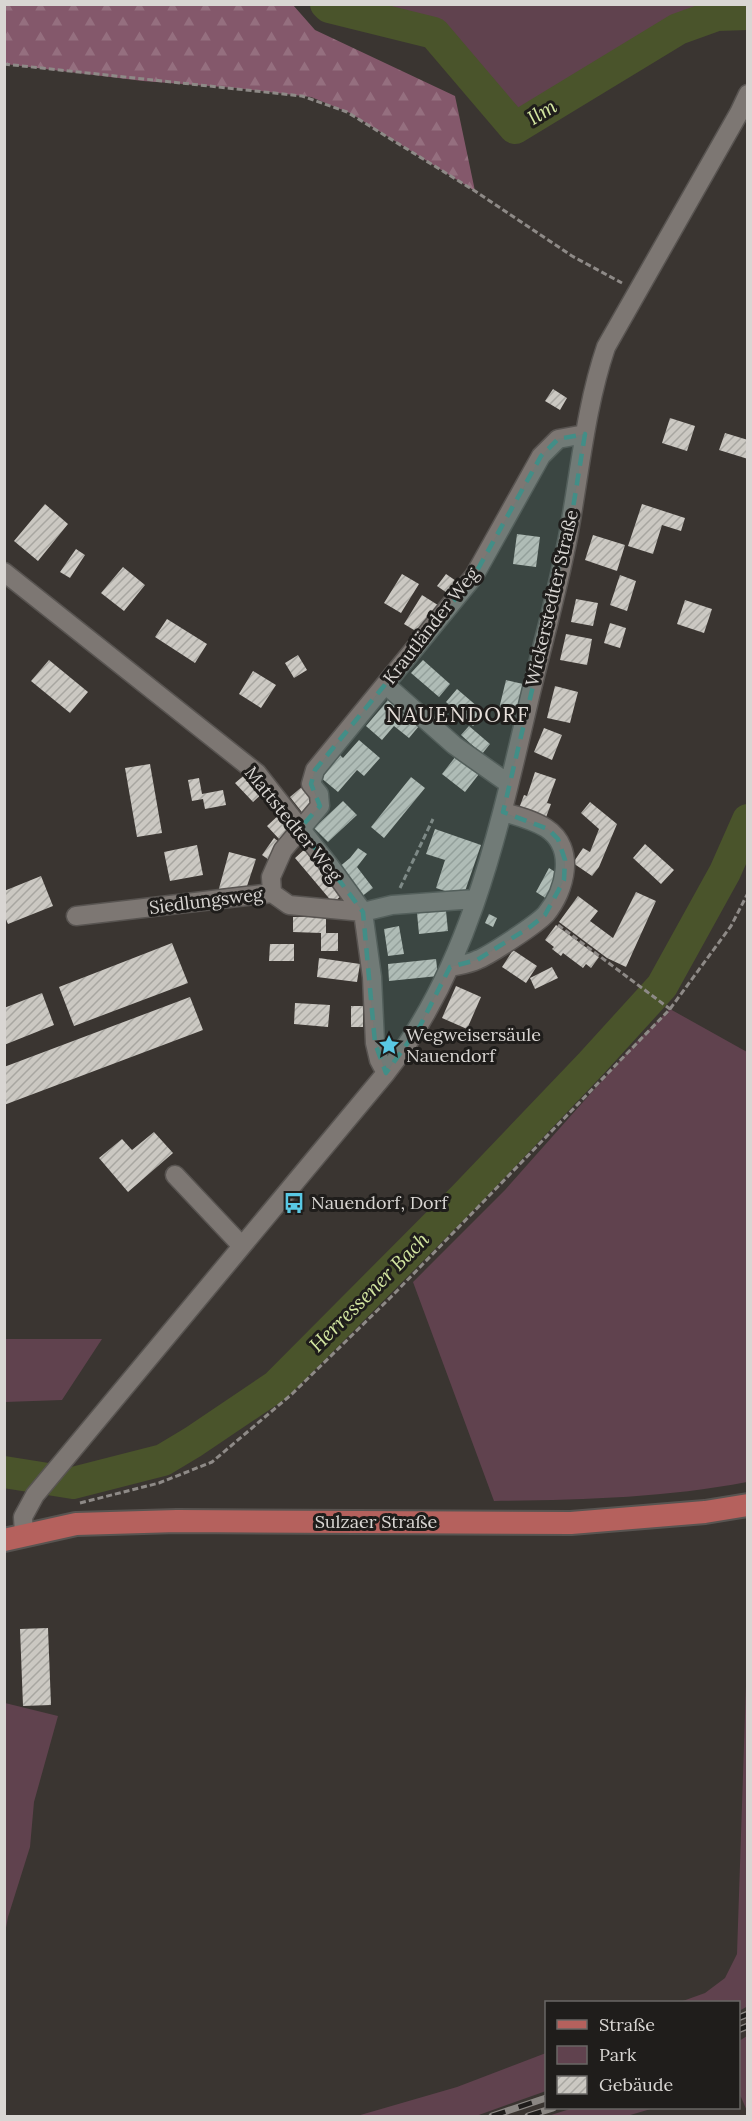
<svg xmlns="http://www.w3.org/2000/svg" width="752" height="2121" font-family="Lora,serif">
	<defs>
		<pattern id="forest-firs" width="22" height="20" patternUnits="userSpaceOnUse" patternTransform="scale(1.5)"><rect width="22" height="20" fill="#84586b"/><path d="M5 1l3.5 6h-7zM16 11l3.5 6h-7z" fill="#956f7f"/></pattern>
		<pattern id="building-hatch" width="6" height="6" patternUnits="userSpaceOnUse" patternTransform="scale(1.5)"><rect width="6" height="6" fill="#cbc8c2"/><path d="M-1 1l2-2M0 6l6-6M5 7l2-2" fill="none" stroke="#a8a6a1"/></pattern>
	</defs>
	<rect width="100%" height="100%" fill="#3a3531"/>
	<path fill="#60424e" d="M747,4V14L717,15L678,29L515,128L434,33L329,7L326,5Z
		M670,1009L747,1052V1482C664,1498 578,1500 494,1501L413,1282L505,1190L639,1039Z
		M5,1339H102L62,1400L5,1402Z
		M747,1656L748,2006L739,2011L738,2002H680L705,1993L725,1978L737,1954Z
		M5,1703L58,1716L34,1802L30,1847L8,1917L5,1933Z
		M747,2036V2111L741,2097L738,2095L739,2041Z
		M546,2053V2091L476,2116H357L457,2087Z
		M573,2108H654L627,2116H548Z"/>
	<path fill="url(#forest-firs)" d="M4,5H293L315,30L455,96L475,191L350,113L311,97L236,88L143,81L5,64Z"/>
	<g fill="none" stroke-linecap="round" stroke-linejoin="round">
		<path stroke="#4a542b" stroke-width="32" d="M326,4L329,7L434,33L515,128L678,29L717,15L748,14
			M4,1472L73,1483L163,1460L193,1442L276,1386L464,1197L591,1064L662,986L725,872L748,820"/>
	</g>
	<path fill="url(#building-hatch)" d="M553,389L567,398L560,410L545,401Z
		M670,418L695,426L687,451L662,443Z
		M725,433L748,440V459L719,450Z
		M45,504L68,524L38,561L14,541Z
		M642,504L685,518L681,531L662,525L653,554L628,546Z
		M517,534L540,537L536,567L513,564Z
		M593,535L625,545L617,571L585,560Z
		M76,549L85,555L70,578L60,572Z
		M123,567L145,585L124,611L101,593Z
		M402,574L419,584L401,613L384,603Z
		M446,574L459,583L450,595L437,586Z
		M620,575L636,581L627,611L610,605Z
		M422,595L441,607L424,636L404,624Z
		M576,599L598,603L593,626L571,622Z
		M685,600L712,609L704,633L677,624Z
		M167,619L207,644L195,663L155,637Z
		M610,623L626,628L620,648L604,643Z
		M566,634L592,639L587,665L560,660Z
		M298,655L307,670L294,678L285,663Z
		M49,660L88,692L70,713L31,681Z
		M423,660L450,684L439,697L411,673Z
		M253,671L276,685L261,708L239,694Z
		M506,680L523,684L515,721L497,717Z
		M555,686L578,692L570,723L547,718Z
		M457,689L485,713L473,726L446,702Z
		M388,700L419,726L409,738L394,726L382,740L366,726Z
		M469,726L490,744L482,754L461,735Z
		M544,728L562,735L552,760L534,752Z
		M359,740L380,758L364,776L357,770L338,792L320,777L340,755L343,758Z
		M456,756L479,774L465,792L442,774Z
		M150,764L162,833L137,837L125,768Z
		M535,772L556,779L547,803L551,804L545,820L518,811L524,795L527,796Z
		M247,773L264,792L253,802L235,783Z
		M411,777L425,788L384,838L371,827Z
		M199,778L202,794L223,790L226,805L205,809L203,799L192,801L188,780Z
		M303,786L318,804L305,816L290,797Z
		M343,801L357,815L328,842L314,828Z
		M590,802L617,824L599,867L592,876L573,863L583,848L590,852L599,829L581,813Z
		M282,812L295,826L280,840L267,826Z
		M435,829L481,845L463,897L436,888L445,860L426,854Z
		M274,838L283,845L272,862L262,855Z
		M645,844L674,870L661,884L633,858Z
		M197,845L203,875L170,881L164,852Z
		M358,848L367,854L357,867L373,888L361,897L339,867L350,858Z
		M305,849L343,894L333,903L295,858Z
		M229,852L256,859L245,892H218Z
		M549,868L560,875L547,899L536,892Z
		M41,876L53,906L8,924L4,915V891Z
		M636,892L656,901L626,967L607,958L559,922L578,896L598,911L590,921L613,938Z
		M446,911L448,931L419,934L417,913Z
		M489,914L497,918L493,927L485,923Z
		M293,917H326V933H338V951H321V933L293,932Z
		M556,925L599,957L591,968L586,964L583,968L563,953L561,956L552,949L554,947L545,940Z
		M399,926L404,954L388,956L384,929Z
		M172,943L188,983L74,1026L59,987Z
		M270,944H294V961H269Z
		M513,950L537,966L526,983L502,967Z
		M319,958L360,964L357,982L317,977Z
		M436,959L438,976L389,981L388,964Z
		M552,967L558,978L535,989L530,978Z
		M456,986L481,997L467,1029L442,1018Z
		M42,993L54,1025L4,1045V1008Z
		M190,997L203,1030L4,1105V1067Z
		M295,1003L330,1005L328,1027L294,1024Z
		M351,1006H363V1027H351Z
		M154,1132L173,1153L128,1192L99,1158L122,1139L132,1150Z
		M48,1628L51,1705L23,1706L20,1629Z"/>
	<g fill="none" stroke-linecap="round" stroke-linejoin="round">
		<defs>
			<path id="minor" d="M4,572L257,773L329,865L363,912L372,977L375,1043L379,1060L386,1073
				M386,685L454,745L509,784
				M272,893L271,877L283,850L320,806L319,794L311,784L315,770L474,576L541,456L558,439L585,434
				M76,916L272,893L289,905L363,912L392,905L475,899
				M450,967C459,965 469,964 477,960C490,955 537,924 546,914C565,891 577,848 546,828C533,820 518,816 503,812
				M175,1175L241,1245
				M24,1534L23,1517L35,1495L386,1073C469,968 498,833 528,705C541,649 557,594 568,537C580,473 585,409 606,347L739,113L748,94"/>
			<path id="major" d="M4,1540L76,1524L177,1521L571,1523L705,1512L748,1505"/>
		</defs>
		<use href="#minor" stroke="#585451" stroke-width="21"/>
		<use href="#major" stroke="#585451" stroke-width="26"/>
		<path stroke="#8e8a87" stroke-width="3" stroke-dasharray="6 3" stroke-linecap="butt" d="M4,64L302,96L347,112L475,191L572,256L622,283
			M400,888L433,819
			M558,925L670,1009
			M80,1503L159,1483L212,1462L292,1394L391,1297L670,1009L731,926L748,893"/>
		<use href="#minor" stroke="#7d7773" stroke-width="18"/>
		<use href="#major" stroke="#b5615d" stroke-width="22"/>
		<defs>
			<path id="rail" d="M738,2018L748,2014
				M738,2030L748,2026
				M492,2116L546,2098
				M528,2116L553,2108"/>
		</defs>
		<use href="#rail" stroke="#8b8783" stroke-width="7"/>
		<use href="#rail" stroke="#1f1d1b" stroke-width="4.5" stroke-dasharray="14" stroke-linecap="butt"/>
	</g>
	<path fill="#428e87" fill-opacity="0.2" stroke="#428e87" stroke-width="4.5" stroke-dasharray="12 8" stroke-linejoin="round" d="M585,434L568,539L503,812L548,829L558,839L565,860L564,880L545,915L530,927L477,960L450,967L420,1026L386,1073L375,1043L363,912L300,828L320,806L311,784L315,770L474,576L541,456L558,439Z"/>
	<defs>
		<symbol id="sight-bare" viewBox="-9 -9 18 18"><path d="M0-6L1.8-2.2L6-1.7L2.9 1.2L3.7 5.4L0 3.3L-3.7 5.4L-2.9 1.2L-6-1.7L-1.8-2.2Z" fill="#59c8e4" stroke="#1f1d1b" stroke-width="2.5" paint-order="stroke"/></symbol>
		<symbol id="bus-bare" viewBox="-9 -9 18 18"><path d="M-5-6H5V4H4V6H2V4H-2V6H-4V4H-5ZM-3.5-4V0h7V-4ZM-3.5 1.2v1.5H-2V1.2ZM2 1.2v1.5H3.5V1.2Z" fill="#59c8e4" stroke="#1f1d1b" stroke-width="2.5" paint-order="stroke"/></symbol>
	</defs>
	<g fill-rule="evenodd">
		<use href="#sight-bare" x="374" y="1030" width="30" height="30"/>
		<use href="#bus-bare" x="279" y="1188" width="30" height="30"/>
	</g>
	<g text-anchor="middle" stroke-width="6" stroke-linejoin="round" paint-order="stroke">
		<g font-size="18" fill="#d9d6d3" stroke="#1f1d1b">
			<text transform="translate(552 598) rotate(-77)" y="6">Wickerstedter Straße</text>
			<text transform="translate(431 626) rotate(-52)" y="6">Krautländer Weg</text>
			<text transform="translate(293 824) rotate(51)" y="6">Mattstedter Weg</text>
			<text transform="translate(206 901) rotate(-7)" y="6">Siedlungsweg</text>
			<text x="376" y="1528">Sulzaer Straße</text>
		</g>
		<g font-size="18" fill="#d9d6d3" stroke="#1f1d1b" text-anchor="start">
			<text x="406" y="1041">Wegweisersäule<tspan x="406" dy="21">Nauendorf</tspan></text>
			<text x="311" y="1209">Nauendorf, Dorf</text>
		</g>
		<g font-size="20" font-style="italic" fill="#d3e6a0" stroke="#1f1d1b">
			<text transform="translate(542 112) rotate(-31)" y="7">Ilm</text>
			<text transform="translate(369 1292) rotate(-45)" y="7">Herressener Bach</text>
		</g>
		<g font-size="21" letter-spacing="1.5" fill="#e7e0db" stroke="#1f1d1b">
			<text x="458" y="722">NAUENDORF</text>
		</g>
	</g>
	<rect width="752" height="2121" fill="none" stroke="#d9d6d3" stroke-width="12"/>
	<rect x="545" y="2001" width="195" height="108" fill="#1f1d1b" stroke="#696765" stroke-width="1.5"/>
	<rect x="557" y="2020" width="30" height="9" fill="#b5615d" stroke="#696765" stroke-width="1.5"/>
	<text x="599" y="2031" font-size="18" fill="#d9d6d3">Straße</text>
	<rect x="557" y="2046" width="30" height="18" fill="#60424e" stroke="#696765" stroke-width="1.5"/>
	<text x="599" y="2061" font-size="18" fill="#d9d6d3">Park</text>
	<rect x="557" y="2076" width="30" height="18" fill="url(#building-hatch)" stroke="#696765" stroke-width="1.5"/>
	<text x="599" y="2091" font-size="18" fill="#d9d6d3">Gebäude</text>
</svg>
